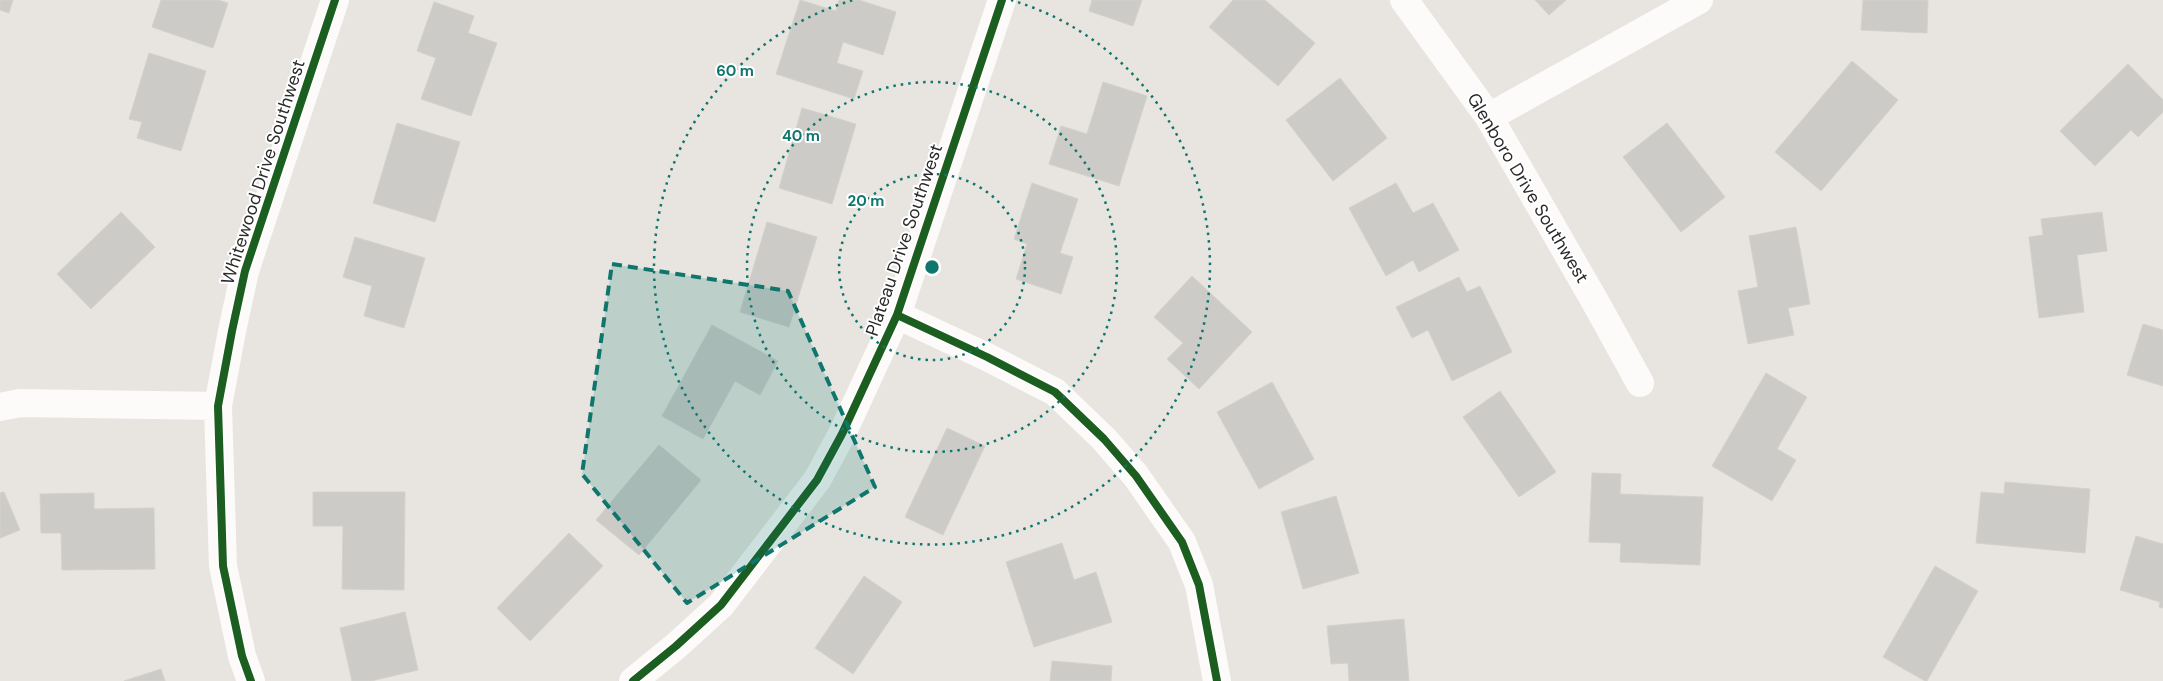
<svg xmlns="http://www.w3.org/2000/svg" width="2163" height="681" font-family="'DM Sans',sans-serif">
	<rect width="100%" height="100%" fill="#e8e5e0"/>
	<path fill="#cdcbc7" stroke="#d3d1cc" d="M0,0H13L9,13L0,10Z
		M161,0H218L228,3L213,48L152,27Z
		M800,0L836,11L839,0H859L896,12L883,55L843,42L837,63L863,71L854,99L776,74Z
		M1092,0H1142L1133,26L1089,11Z
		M1233,0H1265L1315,43L1278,86L1209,27Z
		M1535,0H1566L1549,15Z
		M1863,0H1928L1927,33L1861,30Z
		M434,2L474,16L468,33L497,43L471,116L421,99L436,58L417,51Z
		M149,53L206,71L181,151L137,138L142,122L129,119Z
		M1852,61L1898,100L1821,191L1775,152Z
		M2128,64L2163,100V112L2138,137L2131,130L2095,166L2060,131Z
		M1340,78L1387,138L1333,181L1286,120Z
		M1103,82L1147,96L1119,186L1049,164L1061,126L1087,134Z
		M802,108L856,124L832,204L779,188Z
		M397,123L460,142L435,222L373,203Z
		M1667,123L1725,197L1681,232L1623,157Z
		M1032,183L1078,199L1060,253L1073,257L1061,294L1016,279L1027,244L1014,239Z
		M1396,183L1413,213L1433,203L1459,250L1419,272L1413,260L1386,276L1349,208Z
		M121,212L155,247L91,309L57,274Z
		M2102,212L2107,251L2077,255L2084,312L2039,318L2029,237L2043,235L2041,219Z
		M767,222L817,237L789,327L740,312Z
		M1796,227L1810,304L1788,308L1794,335L1748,344L1738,291L1758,287L1749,236Z
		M355,237L425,258L404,328L364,316L372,286L343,277Z
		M1192,276L1252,332L1199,389L1167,359L1183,343L1154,317Z
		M1459,277L1467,292L1480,286L1512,352L1452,381L1428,330L1412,338L1396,307Z
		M2143,324L2163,330V386L2127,375Z
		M712,325L778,361L760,395L735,381L703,439L662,416Z
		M1766,373L1807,397L1777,449L1796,460L1772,501L1712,466Z
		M1272,382L1314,459L1259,489L1217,412Z
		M1500,391L1556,472L1519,497L1463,417Z
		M947,428L985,446L943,535L905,517Z
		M659,445L701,480L639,555L596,520Z
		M1592,473L1621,474L1620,494L1703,497L1700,565L1620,562L1621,543L1589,542Z
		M2005,482L2090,489L2085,553L1976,543L1981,492L2004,494Z
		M4,492L20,530L0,538V493Z
		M313,492H405L404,590L342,589L343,526H313Z
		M94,493V509L154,508L155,569L62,570L61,533H41L40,494Z
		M1336,496L1359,573L1303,589L1281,512Z
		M569,533L603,566L530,641L497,608Z
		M2136,536L2163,544V608L2159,607L2160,602L2120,590Z
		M1062,543L1074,580L1096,572L1112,622L1034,647L1006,562Z
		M1935,566L1978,591L1927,681H1925L1883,657Z
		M864,576L902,602L853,674L815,648Z
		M405,612L418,670L371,681H352L340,628Z
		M1404,619L1409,681H1349L1348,663L1331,664L1327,626Z
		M1052,661L1112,666L1111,681H1050Z
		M161,669L165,681H124Z"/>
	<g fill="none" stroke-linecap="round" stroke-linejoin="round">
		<path stroke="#fcfbfa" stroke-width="28" d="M1404,0L1489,117L1597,305L1640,383
			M1489,117L1699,0
			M897,315L987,357L1055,392L1104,439L1136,476L1182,542L1199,585L1217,681
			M0,407L20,403L218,406
			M251,681L242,656L223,566L218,406L232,331L245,271L335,0
			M633,681L676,646L721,605L817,480L842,434L897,315L1002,0"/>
		<defs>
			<path id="cycleway" d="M897,315L987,357L1055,392L1104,439L1136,476L1182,542L1199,585L1217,681
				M251,681L242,656L223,566L218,406L232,331L245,271L335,0
				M633,681L676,646L721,605L817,480L842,434L897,315L1002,0"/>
		</defs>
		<use href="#cycleway" stroke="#fff" stroke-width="11"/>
		<use href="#cycleway" stroke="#1b5e20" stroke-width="8"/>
	</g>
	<path fill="#0f766e" fill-opacity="0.2" stroke="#0f766e" stroke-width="4" stroke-dasharray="10 6" stroke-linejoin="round" d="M612,264L788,291L875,487L687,603L582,474Z"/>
	<g fill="none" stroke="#0f766e" stroke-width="2.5" stroke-dasharray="2.5 5">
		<circle cx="932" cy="267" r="93"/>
		<circle cx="932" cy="267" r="185"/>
		<path d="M1011 0A278 278 0 1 1 853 0"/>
	</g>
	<g text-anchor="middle" stroke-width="4" stroke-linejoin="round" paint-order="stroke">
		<g font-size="18" fill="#2a2a2a" stroke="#fff">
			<text transform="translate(263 172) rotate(-72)" y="6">Whitewood Drive Southwest</text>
			<text transform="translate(1528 188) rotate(59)" y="6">Glenboro Drive Southwest</text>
			<text transform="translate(904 240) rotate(-71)" y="6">Plateau Drive Southwest</text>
		</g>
	</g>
	<circle cx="932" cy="267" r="8" fill="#0f766e" stroke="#fff" stroke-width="2.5"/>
	<g font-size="15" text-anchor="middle" font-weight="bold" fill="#0f766e" stroke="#fff" stroke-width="4" stroke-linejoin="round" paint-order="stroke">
		<text x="735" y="76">60 m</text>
		<text x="801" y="141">40 m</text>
		<text x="866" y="206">20 m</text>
	</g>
</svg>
